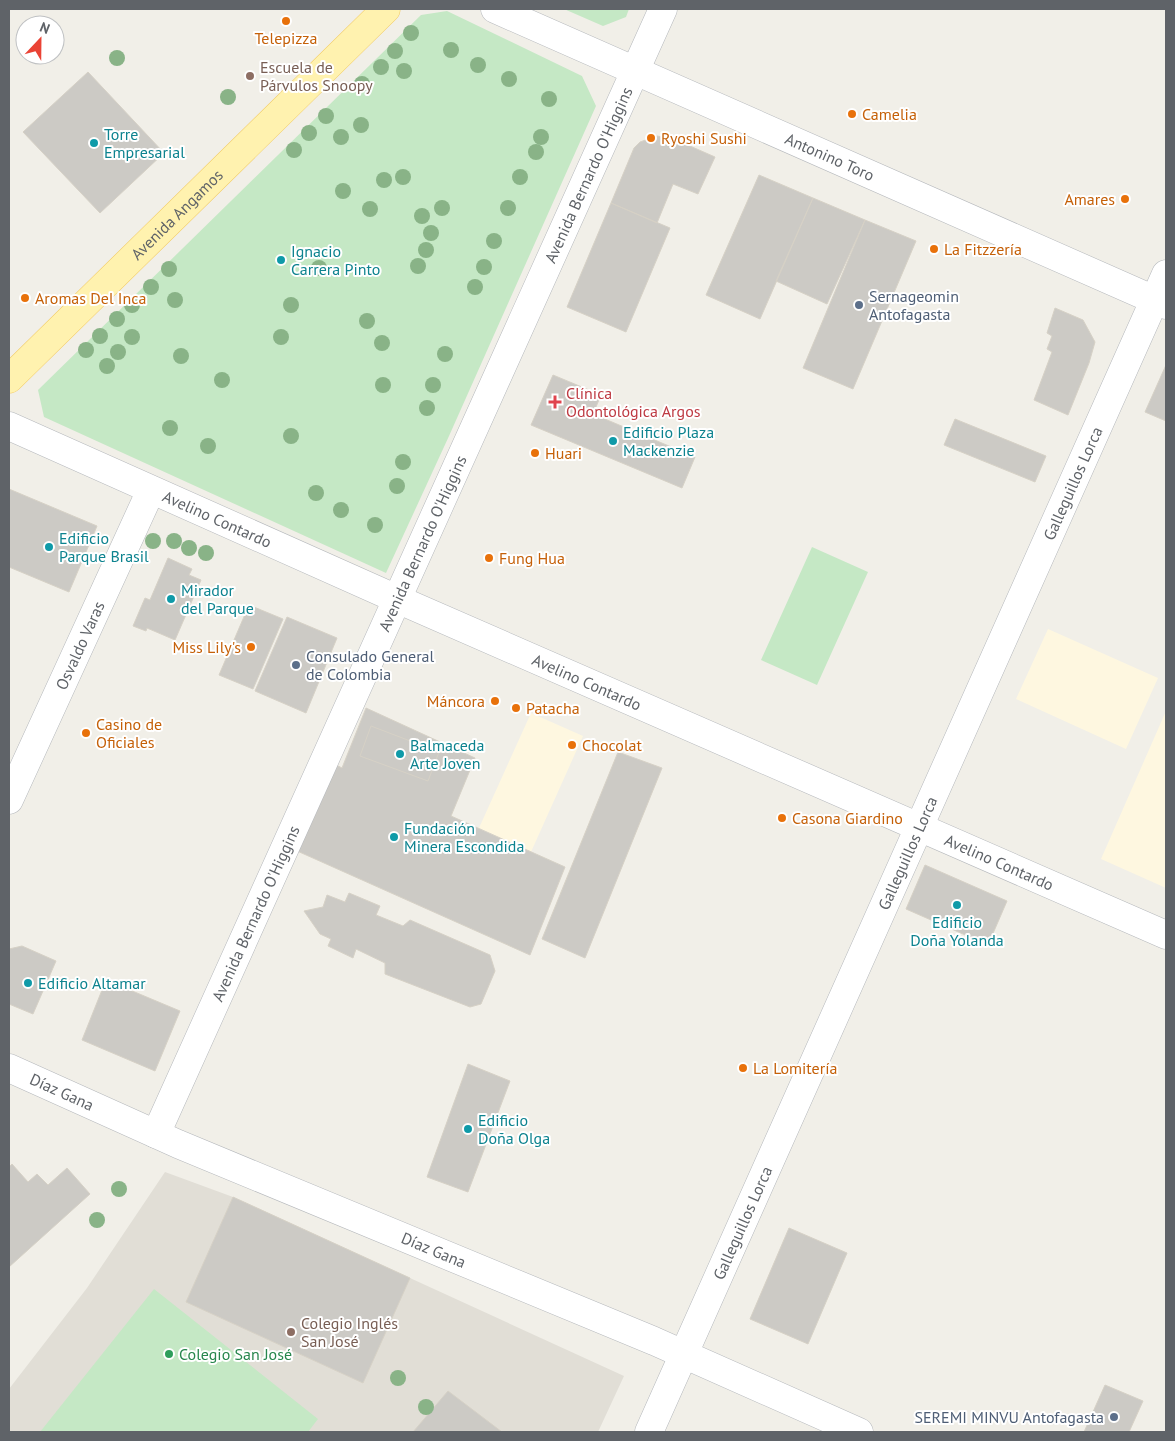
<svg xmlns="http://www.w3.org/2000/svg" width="1175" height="1441" font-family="'PT Sans',sans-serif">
	<rect width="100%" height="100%" fill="#f1efe8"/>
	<path fill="#fef7e0" d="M1048,629L1158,678L1126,749L1016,699Z
		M1166,711V888L1101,859Z
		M531,713L583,736L531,852L479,828Z"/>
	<path fill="#e1ded6" d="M165,1172L233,1197L624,1376L598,1432H9V1389L87,1288Z"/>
	<path fill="#c5e8c5" d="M564,9H629L626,17L603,26Z
		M447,11L582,76L596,106L449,436L386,573L44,417L38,390L421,15Z
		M812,547L868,572L817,685L761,660Z
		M154,1289L318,1419L308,1432H40Z"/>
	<path fill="#cccac5" stroke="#d6d1c6" d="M88,72L164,153L100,213L23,132Z
		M657,136L674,139L715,157L698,194L673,184L657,223L611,203L634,148L640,142Z
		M759,175L813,198L760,319L706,295Z
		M813,198L865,220L827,304L776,281Z
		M611,203L670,228L626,332L567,307Z
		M865,220L916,241L853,389L803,368Z
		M1055,308L1083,320L1095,342L1089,363L1068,415L1034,400L1052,352L1047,349L1052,336L1047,333Z
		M1166,365V421L1145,412Z
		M553,375L601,395L593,414L695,457L682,488L531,425Z
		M955,419L1046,456L1035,482L944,445Z
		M9,489L97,526L69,592L9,567Z
		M168,558L192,569L189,575L201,580L175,640L147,628L146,631L133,626L145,598L150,600Z
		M249,605L283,619L253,689L219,675Z
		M287,617L337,638L306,713L255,691Z
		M366,708L475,758L451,816L565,867L530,955L286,846L325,759L342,768Z
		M371,726L439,752L428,781L360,756Z
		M618,752L662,768L585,958L542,939Z
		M925,865L1007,901L988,945L906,909Z
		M349,893L380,906L376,915L403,926L410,920L490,955L495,971L481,1004L470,1007L385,974V963L356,949L353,958L328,946L331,939L320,934L304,911L323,907L327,895L345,902Z
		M22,946L56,961L33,1014L9,1004V949Z
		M106,980L180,1011L155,1071L82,1040Z
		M468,1064L510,1081L468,1192L427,1177Z
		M12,1164L28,1182L37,1174L48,1185L67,1168L90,1194L9,1267V1167Z
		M233,1197L410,1278L363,1383L186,1302Z
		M789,1228L847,1253L808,1344L750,1319Z
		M1105,1385L1143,1401L1129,1432H1084Z
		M448,1391L502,1432H413Z"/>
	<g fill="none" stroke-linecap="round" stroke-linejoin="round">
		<defs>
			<g id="minor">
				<path id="s1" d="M495,9L1166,305"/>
				<path id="s2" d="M9,426L397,599L1166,935"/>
				<path id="s3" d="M9,800L151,490"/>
				<path id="s4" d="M9,1068L178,1144L654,1341L859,1432"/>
				<path id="s5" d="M156,1134L663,9"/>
				<path id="s6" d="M649,1432L1166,274"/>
			</g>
			<g id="major">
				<path id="s7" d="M9,379L386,9"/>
			</g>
		</defs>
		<use href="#minor" stroke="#b5b8bc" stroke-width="29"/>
		<use href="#major" stroke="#f2c960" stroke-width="29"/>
		<use href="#minor" stroke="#fff" stroke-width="28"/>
		<use href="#major" stroke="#fff2af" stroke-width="28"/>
	</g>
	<g fill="#89b387">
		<circle cx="411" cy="33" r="8"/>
		<circle cx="451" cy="50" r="8"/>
		<circle cx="395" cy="51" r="8"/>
		<circle cx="117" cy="58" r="8"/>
		<circle cx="478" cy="65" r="8"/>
		<circle cx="381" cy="67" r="8"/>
		<circle cx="404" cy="71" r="8"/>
		<circle cx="509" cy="79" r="8"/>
		<circle cx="362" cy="84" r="8"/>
		<circle cx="228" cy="97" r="8"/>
		<circle cx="549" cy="99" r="8"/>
		<circle cx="326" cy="116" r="8"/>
		<circle cx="361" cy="125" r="8"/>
		<circle cx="309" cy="133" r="8"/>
		<circle cx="341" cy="137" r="8"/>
		<circle cx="541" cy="137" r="8"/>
		<circle cx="294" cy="150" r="8"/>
		<circle cx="536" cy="152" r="8"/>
		<circle cx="403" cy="177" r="8"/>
		<circle cx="520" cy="177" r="8"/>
		<circle cx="384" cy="180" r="8"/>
		<circle cx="343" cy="191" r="8"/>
		<circle cx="442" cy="208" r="8"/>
		<circle cx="508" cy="208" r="8"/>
		<circle cx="370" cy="209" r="8"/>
		<circle cx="422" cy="216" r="8"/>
		<circle cx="431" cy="233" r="8"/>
		<circle cx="494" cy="241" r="8"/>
		<circle cx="426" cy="250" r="8"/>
		<circle cx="418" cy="266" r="8"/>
		<circle cx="484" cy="267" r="8"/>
		<circle cx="319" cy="268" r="8"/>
		<circle cx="169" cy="269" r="8"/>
		<circle cx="151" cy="287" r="8"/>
		<circle cx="475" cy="287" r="8"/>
		<circle cx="175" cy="300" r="8"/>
		<circle cx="132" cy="305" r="8"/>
		<circle cx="291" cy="305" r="8"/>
		<circle cx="117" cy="319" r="8"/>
		<circle cx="367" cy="321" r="8"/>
		<circle cx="100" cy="336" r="8"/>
		<circle cx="132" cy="337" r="8"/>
		<circle cx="281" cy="337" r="8"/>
		<circle cx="382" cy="343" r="8"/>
		<circle cx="86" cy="350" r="8"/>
		<circle cx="118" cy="352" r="8"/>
		<circle cx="445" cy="354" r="8"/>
		<circle cx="181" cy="356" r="8"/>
		<circle cx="107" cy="366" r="8"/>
		<circle cx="222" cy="380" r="8"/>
		<circle cx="383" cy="385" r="8"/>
		<circle cx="433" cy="385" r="8"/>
		<circle cx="427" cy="408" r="8"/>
		<circle cx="170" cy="428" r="8"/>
		<circle cx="291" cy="436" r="8"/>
		<circle cx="208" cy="446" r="8"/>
		<circle cx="403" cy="462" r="8"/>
		<circle cx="397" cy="486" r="8"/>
		<circle cx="316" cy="493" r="8"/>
		<circle cx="341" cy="510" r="8"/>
		<circle cx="375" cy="525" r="8"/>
		<circle cx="153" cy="541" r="8"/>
		<circle cx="174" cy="541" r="8"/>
		<circle cx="189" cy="548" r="8"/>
		<circle cx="206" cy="553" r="8"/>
		<circle cx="119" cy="1189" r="8"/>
		<circle cx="97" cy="1220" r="8"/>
		<circle cx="398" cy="1378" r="8"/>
		<circle cx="426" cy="1407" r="8"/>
	</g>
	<g fill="#e8710a" stroke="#fff" stroke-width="2">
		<circle cx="286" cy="21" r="5"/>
		<circle cx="852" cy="114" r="5"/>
		<circle cx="651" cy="138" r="5"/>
		<circle cx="1125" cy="199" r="5"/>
		<circle cx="934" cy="249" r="5"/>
		<circle cx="25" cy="298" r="5"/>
		<circle cx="535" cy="453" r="5"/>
		<circle cx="489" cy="558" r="5"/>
		<circle cx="251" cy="647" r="5"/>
		<circle cx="495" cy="701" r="5"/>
		<circle cx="516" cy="708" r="5"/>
		<circle cx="86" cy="733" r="5"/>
		<circle cx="572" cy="745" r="5"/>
		<circle cx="782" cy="818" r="5"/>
		<circle cx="743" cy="1068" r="5"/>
	</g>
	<g fill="#8d6e63" stroke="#fff" stroke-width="2">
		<circle cx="250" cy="76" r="5"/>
		<circle cx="291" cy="1332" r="5"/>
	</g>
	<g fill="#0f9aa8" stroke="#fff" stroke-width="2">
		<circle cx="94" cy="143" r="5"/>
		<circle cx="281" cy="260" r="5"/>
		<circle cx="613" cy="441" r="5"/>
		<circle cx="49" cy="547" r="5"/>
		<circle cx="171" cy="599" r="5"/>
		<circle cx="400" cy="754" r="5"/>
		<circle cx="394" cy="837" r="5"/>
		<circle cx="957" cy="905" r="5"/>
		<circle cx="28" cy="983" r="5"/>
		<circle cx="468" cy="1129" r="5"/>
	</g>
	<g fill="#5c6f8a" stroke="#fff" stroke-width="2">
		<circle cx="859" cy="305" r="5"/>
		<circle cx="296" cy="665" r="5"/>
		<circle cx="1114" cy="1417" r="5"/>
	</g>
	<path fill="#e0444e" stroke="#fff" stroke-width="2" d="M552.5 394.5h5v5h5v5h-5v5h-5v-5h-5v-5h5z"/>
	<circle fill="#2e9e5b" stroke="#fff" stroke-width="2" cx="169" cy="1354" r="5"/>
	<g text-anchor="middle" stroke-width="4" stroke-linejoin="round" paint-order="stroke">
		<g font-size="16" fill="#c56008" stroke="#fff" text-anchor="start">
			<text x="286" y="44" text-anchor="middle">Telepizza</text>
			<text x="862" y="120">Camelia</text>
			<text x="661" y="144">Ryoshi Sushi</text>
			<text x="1115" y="205" text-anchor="end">Amares</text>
			<text x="944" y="255">La Fitzzería</text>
			<text x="35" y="304">Aromas Del Inca</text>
			<text x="545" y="459">Huari</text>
			<text x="499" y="564">Fung Hua</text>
			<text x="241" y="653" text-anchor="end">Miss Lily's</text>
			<text x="485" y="707" text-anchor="end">Máncora</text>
			<text x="526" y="714">Patacha</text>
			<text x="96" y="730">Casino de<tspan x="96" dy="18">Oficiales</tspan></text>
			<text x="582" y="751">Chocolat</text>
			<text x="792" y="824">Casona Giardino</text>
			<text x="753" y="1074">La Lomitería</text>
		</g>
		<g font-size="16" fill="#785e54" stroke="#fff" text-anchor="start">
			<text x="260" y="73">Escuela de<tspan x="260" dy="18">Párvulos Snoopy</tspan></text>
			<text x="301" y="1329">Colegio Inglés<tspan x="301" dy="18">San José</tspan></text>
		</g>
		<g font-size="16" fill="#0d838f" stroke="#fff" text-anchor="start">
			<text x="104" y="140">Torre<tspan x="104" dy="18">Empresarial</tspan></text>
			<text x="291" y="257">Ignacio<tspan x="291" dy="18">Carrera Pinto</tspan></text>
			<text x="623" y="438">Edificio Plaza<tspan x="623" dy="18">Mackenzie</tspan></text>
			<text x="59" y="544">Edificio<tspan x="59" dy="18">Parque Brasil</tspan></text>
			<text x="181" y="596">Mirador<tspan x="181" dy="18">del Parque</tspan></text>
			<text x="410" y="751">Balmaceda<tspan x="410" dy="18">Arte Joven</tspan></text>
			<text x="404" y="834">Fundación<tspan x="404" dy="18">Minera Escondida</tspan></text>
			<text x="957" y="928" text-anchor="middle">Edificio<tspan x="957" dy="18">Doña Yolanda</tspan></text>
			<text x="38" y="989">Edificio Altamar</text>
			<text x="478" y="1126">Edificio<tspan x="478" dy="18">Doña Olga</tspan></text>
		</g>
		<g font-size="16" fill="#5f6368" stroke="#fff">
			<text dy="6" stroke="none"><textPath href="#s1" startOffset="366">Antonino Toro</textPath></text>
			<text dy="6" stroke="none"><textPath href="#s5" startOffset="1052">Avenida Bernardo O'Higgins</textPath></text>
			<text dy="6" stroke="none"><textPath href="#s7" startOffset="235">Avenida Angamos</textPath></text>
			<text dy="6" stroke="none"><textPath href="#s6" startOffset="1039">Galleguillos Lorca</textPath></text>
			<text dy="6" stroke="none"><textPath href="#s2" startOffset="228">Avelino Contardo</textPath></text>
			<text dy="6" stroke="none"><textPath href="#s5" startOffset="648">Avenida Bernardo O'Higgins</textPath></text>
			<text dy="6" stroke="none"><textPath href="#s3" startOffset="170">Osvaldo Varas</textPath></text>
			<text dy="6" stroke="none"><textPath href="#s2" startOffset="632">Avelino Contardo</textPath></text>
			<text dy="6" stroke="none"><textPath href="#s6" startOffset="634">Galleguillos Lorca</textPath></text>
			<text dy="6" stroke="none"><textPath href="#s2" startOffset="1082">Avelino Contardo</textPath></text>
			<text dy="6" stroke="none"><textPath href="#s5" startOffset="242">Avenida Bernardo O'Higgins</textPath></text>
			<text dy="6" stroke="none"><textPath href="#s4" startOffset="58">Díaz Gana</textPath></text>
			<text dy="6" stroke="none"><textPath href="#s6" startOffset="229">Galleguillos Lorca</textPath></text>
			<text dy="6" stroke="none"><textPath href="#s4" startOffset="462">Díaz Gana</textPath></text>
		</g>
		<g font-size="16" fill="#4e5e75" stroke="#fff" text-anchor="start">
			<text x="869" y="302">Sernageomin<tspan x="869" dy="18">Antofagasta</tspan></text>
			<text x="306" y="662">Consulado General<tspan x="306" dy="18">de Colombia</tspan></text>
			<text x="1104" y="1423" text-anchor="end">SEREMI MINVU Antofagasta</text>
		</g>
		<g font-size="16" fill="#be3a42" stroke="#fff" text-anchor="start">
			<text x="566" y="399">Clínica<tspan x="566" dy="18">Odontológica Argos</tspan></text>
		</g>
		<g font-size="16" fill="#27864d" stroke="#fff" text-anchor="start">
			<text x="179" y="1360">Colegio San José</text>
		</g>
	</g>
	<rect width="1175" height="1441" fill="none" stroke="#5f6368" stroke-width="20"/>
	<g transform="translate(40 40) rotate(22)"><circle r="24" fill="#ffffff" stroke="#bfc1c3"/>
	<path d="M0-4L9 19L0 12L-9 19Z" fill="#ea4335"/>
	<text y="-8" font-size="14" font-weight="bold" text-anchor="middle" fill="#5f6368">N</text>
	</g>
</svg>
